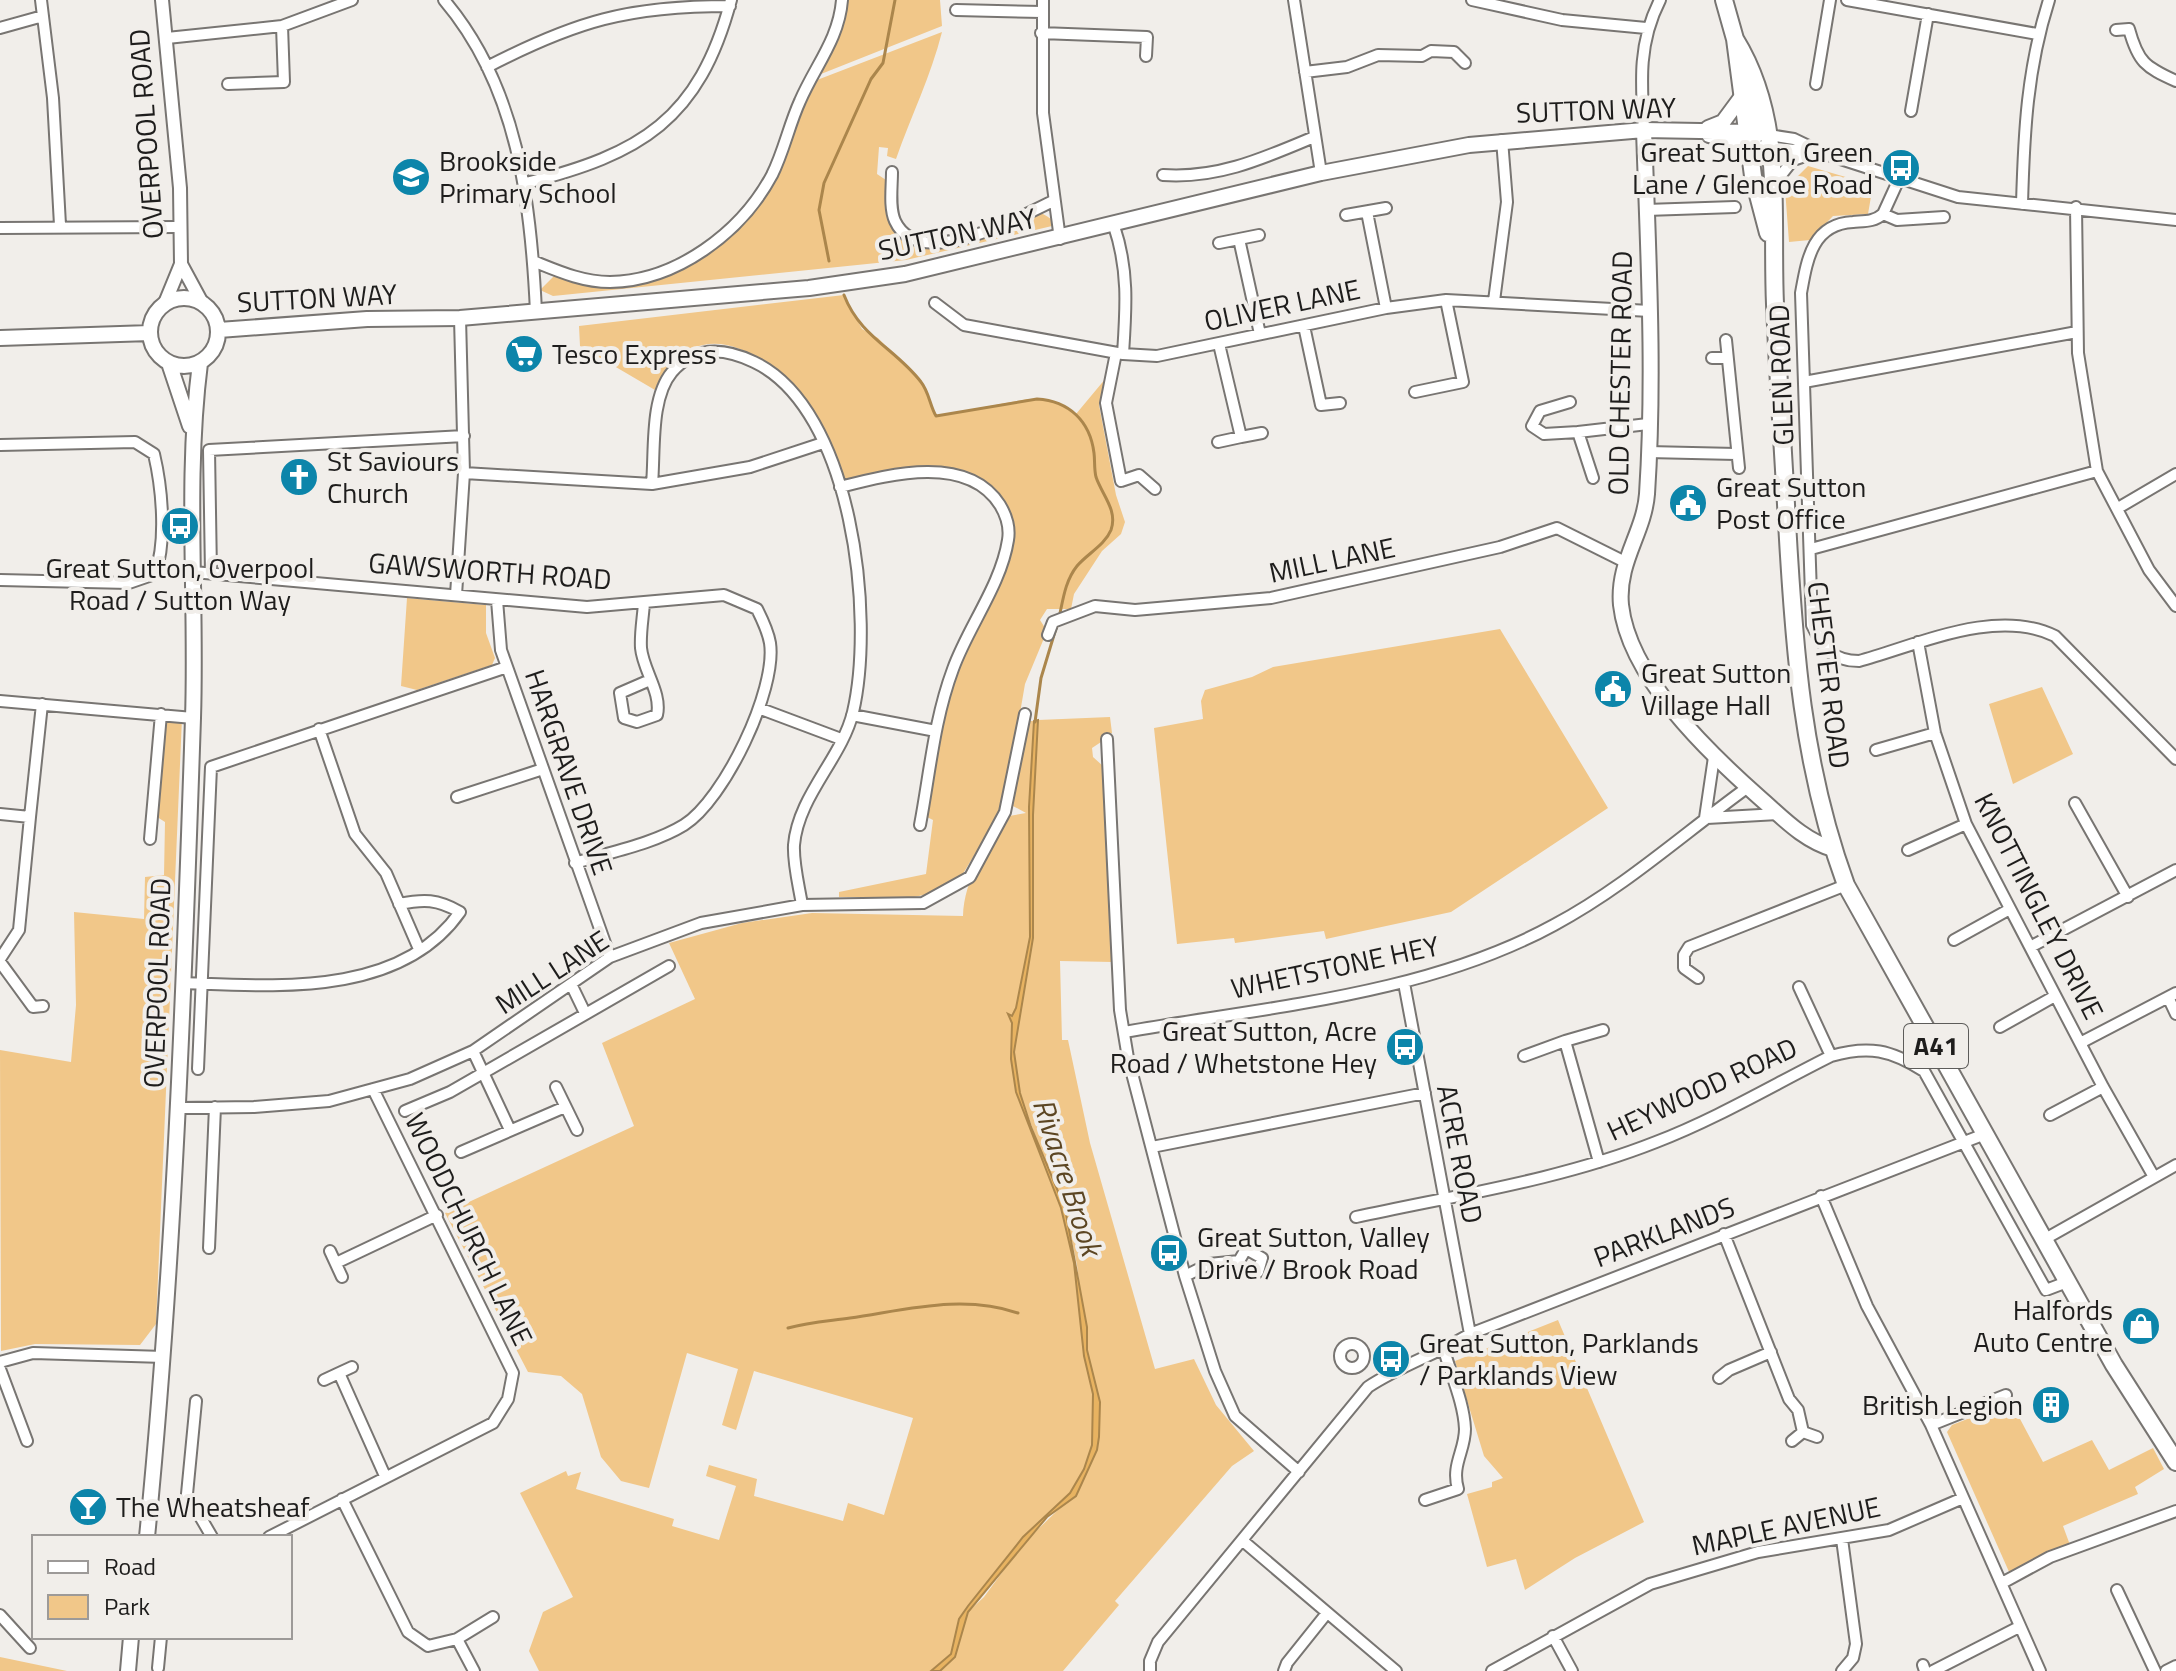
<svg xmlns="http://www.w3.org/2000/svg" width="2176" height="1671" font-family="'Titillium Web',sans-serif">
	<rect width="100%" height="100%" fill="#f1eeea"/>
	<path fill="#f1c789" d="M846,0H940L942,26L821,74L839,37Z
		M942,32C931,76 911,116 896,159L887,156L888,148L879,147L877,174L886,180C890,197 885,219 896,234C916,262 976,243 1001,232C1012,227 1022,215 1034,213C1041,212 1045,215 1051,219L1052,226L906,260L553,296L540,290L554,276L578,284L608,286L670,272L755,208L817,80Z
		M1808,166L1873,185L1868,214L1833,216L1810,240L1789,242L1785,189Z
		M844,295L862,329L878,338L921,382L936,416L1028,399L1053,401L1076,414L1106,378L1099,405L1116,495L1125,522L1121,534L1102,551L1074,594L1071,609H1047L1040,620L1047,631L1025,684L1004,806L961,877L938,892L914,897H839V892L926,874L933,820L927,817L926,811C934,770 939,726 952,685C967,636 1056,509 976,479C949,469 913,464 885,471C872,474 858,482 844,481C828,466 827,437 817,418C800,383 743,335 703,345C681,350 663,368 655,390L580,346L579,326Z
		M407,598L486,605V633L495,658L492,665L417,690L401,686Z
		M1500,629L1608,808L1451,912L1326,939L1324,931L1235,943L1234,938L1177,944L1154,728L1203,719L1201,701L1205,690L1252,677L1273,667Z
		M2042,687L2073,754L2013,784L1989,704Z
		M162,716L182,718L156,1324L140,1345L35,1344L1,1351L0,1050L71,1062L76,1005L74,912L144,919L145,877L164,875L165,822L154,815Z
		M1110,717L1112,733L1101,736V742L1092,748L1093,757L1103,766L1113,962L1060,961L1062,1040H1068L1090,1143L1155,1369L1194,1359L1216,1405L1254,1451L1232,1466L1115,1601L1119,1605L1063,1671H940L951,1661L968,1612L984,1597L1023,1544L1066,1502L1097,1449L1100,1402L1087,1350L1077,1265L1065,1208L1058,1198L1020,1094L1014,1051L1033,938V815L1038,720Z
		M1026,721H1034L1029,807L1030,937L1016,1008L1012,1016L1008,1014L1012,1023L1011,1059L1016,1092L1061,1208L1074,1263L1084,1356L1093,1394L1092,1445L1084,1468L1070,1493L1023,1537L959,1619L952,1654L931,1671H539L529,1651L543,1612L573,1597L520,1493L566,1471L568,1476L581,1472L576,1489L674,1519L672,1526L719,1540L736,1486L706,1476L709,1465L757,1479L754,1496L843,1521L848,1503L884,1515L913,1418L754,1371L736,1430L722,1425L738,1369L687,1353L649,1488L621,1481L601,1457L582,1394L561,1376L528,1372L445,1213L634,1126L602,1043L695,999L669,943L742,923L812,913L963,916C964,879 987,844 1009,816L1026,813L1013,806Z
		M1558,1320L1644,1522L1575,1558L1525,1590L1516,1559L1487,1567L1467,1494L1492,1487V1482L1503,1478L1484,1456L1455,1361Z
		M2011,1402L2043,1462L2092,1440L2109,1470L2153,1448L2164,1469L2135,1487L2138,1494L2063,1526L2070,1545L2010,1574L1947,1432L1952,1425Z
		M0,1657L67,1671H0Z"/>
	<path fill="#e8b361" stroke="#ab864c" stroke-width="2" d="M1038,720L1033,815V938L1014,1052L1020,1093L1031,1127L1065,1208L1087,1327V1350L1100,1402L1099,1437L1097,1450L1076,1496L1047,1517L968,1612L955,1657L940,1671H931L951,1654L959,1619L968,1606L1023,1537L1070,1493L1084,1469L1092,1445L1093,1394L1084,1356L1074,1263L1061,1208L1016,1092L1011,1059L1012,1023L1008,1014L1012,1016L1016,1008L1030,937L1029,807L1034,721Z"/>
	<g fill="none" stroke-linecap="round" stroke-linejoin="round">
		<path stroke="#ab864c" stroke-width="3" d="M829,261L819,210L824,183L871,79L883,63L895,0
			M844,295C860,337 896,349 921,382C929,392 930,406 936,416L1037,399C1069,401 1090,421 1094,453C1095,461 1094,469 1096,477C1102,495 1118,510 1111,530C1105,545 1087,554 1077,566C1065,581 1063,600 1059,618
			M1035,722L1041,678L1057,625
			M788,1328C809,1322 829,1321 850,1318C906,1310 962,1294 1018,1313"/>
		<defs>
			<path id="minor" d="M41,0L53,98L60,225
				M444,0C518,87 531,202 536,312
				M1043,0V113L1060,239
				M1294,0L1321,173
				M1472,0L1562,20L1646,28
				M1847,0L2037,34
				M956,10L1042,12
				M0,28L43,16
				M2116,30L2129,29C2138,62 2145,67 2176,81
				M1041,33L1147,37L1146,56
				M167,38L282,26L352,0
				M487,67C576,21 628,6 730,6
				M1305,72L1347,67L1378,55L1422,56L1431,51L1454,52L1465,63
				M228,84L284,82L282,26
				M1816,84L1830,0
				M1911,111L1928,14
				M1644,130C1641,82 1638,43 1660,0
				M1769,135L1794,139L1817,150
				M1748,145L1822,153L1958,197L2176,220
				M892,172C892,187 889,208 895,221C919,273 1020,217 1053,201
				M1163,175C1218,179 1264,158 1314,137
				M1899,179L1883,214L1897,220L1944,217
				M526,183C641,154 699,120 731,0
				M1774,184L1793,160L1808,155
				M2022,204C2024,132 2027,69 2049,0
				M2076,207L2078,353L2097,471L2149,570L2176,606
				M1646,210L1735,207
				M1367,212L1386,308
				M1883,214C1874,222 1864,221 1853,222C1812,224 1807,260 1801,293L1812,625C1823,648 1832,661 1859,661C1918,645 1996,607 2055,636L2176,759
				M1346,215L1386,208
				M1114,226C1129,270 1126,309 1123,354
				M0,228L178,227
				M1239,239L1260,334
				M1219,243L1259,235
				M533,261C558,271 582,282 610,282C676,281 741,233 772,175C784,151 789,125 800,101C815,66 839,39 842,0
				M1494,301L1507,202L1502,140
				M935,303L964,325L1123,354L1157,356L1386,308L1446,300L1650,311
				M1304,326L1321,405L1340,403
				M1726,340L1739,468
				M1219,344L1241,437L1262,433
				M1116,353L1106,403L1121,481L1139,475L1155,489
				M1712,358H1727
				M1804,382L2077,332
				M1415,392L1463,382L1446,300
				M1570,402L1540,411L1532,426L1544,434L1578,432L1593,478
				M1578,432L1648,424
				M1218,442L1241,437
				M0,445L135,442L154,454C162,488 167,541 155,574L129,583L0,580
				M1648,452L1736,454
				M464,473L652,484L750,467L823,443
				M652,484C655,451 650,398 672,372C696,345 725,348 754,362C853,409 875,617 853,712C842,758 798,796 794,845C793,864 799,886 802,905
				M840,487C887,475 967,453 1000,505C1006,515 1010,528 1008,540C1001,585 968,627 953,669C934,720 930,772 920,825
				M2118,508L2176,474
				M1811,549L2097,471
				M193,572L587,607L724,595L757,609C762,619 768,631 770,643C777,690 724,800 684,825C653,844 610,852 575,863
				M211,573L209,450L464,436
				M456,595L464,473L460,318
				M497,600L501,650L610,957
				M644,603C643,618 640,633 641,648C643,670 662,693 657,715L637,722L624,718L620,693L650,680
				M1048,635L1053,622L1095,606L1135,610L1271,598L1500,547L1557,528L1625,562
				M1918,642L1935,733L1966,824L2103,1087L2154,1177
				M0,701L193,718
				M761,709L841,739
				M852,715L936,731
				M319,729L355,834L386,873L419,949
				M1107,739L1120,1010L1128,1058L1185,1276L1215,1371L1235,1416L1299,1472
				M1876,750L1935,733
				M457,797L543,769
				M2075,803L2128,897
				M0,814L30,817L42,704
				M1705,818L1714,757
				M1707,818L1778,814
				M150,839L161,714
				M1908,850L1966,824
				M1954,940L2010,909
				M2032,946L2176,870
				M0,959L19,930L30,817
				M0,962L33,1007L43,1006
				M1698,978L1684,968V955L1689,947L1846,885
				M183,983C273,986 400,998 460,912C437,899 424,899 399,904
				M1404,983L1470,1334
				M571,984L585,1013
				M1799,987L1831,1056
				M2168,997L2176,1014
				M2000,1027L2055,996
				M1124,1032C1266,1007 1426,995 1554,925C1625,887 1683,834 1748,787
				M1565,1041L1603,1030
				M2082,1042L2176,993
				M473,1051L510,1130
				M1524,1056L1565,1041L1599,1162
				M198,1069L211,767L507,667
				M556,1087L577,1130
				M178,1108L254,1107L329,1101L410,1079L473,1051L610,957L701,923L802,905L923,903L970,877L1005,812L1025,714
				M405,1111L450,1092L669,966
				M2050,1115L2103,1087
				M1152,1147L1425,1093
				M461,1152L565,1107
				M1821,1196L1867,1306L1931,1425L2040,1671
				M1356,1217C1457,1195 1560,1180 1656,1142C1716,1119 1773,1085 1831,1056C1869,1045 1891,1050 1924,1071L2046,1290L2067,1282
				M1724,1234L1789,1399L1798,1410L1803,1432L1817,1437
				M2045,1239L2176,1165
				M209,1248L215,1107
				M330,1251L342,1277
				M336,1263L437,1215
				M1185,1276L1209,1264L1239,1261L1246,1249L1262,1258L1258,1272L1244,1273L1239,1261
				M1340 1356a12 12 0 1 1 24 0a12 12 0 1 1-24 0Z
				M0,1362L33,1353L164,1357
				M0,1369L27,1441
				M339,1373L352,1367
				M1719,1378L1729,1370L1771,1352
				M324,1380L339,1373L385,1476
				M196,1401L187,1494L212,1537
				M1931,1425L2006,1395
				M1792,1441L1803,1432
				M342,1499L408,1632L428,1646L457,1639L474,1671
				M1425,1500L1458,1489C1451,1465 1465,1451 1465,1429C1464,1403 1451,1375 1444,1350
				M269,1537L493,1423L508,1399L513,1373L373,1089
				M1842,1539L1856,1644L1853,1658L1842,1671
				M1243,1541L1396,1671
				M2002,1583L2050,1557L2176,1511
				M2117,1590L2155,1671
				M0,1615L30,1648
				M1553,1636L1572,1671
				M457,1639L493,1617
				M1923,1665L1925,1671
				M158,1668L161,1637
				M1150,1671V1661L1158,1642L1368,1387C1401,1365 1437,1354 1470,1334L1985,1134
				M1284,1671L1287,1663L1327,1613
				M1492,1671L1650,1584L1758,1552L1889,1530L1963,1498
				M1933,1671L2019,1627
				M2166,1671L2176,1666"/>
			<path id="tertiary" d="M162,0L180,188L181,264L201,301
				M165,303L181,264"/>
			<path id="secondary" d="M1708,128L1723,122L1740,99
				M1644,130C1648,251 1655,373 1647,494C1644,533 1617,562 1621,605C1629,677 1708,752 1760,798C1783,818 1803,840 1833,849
				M1709,135L1748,145
				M150 332a34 34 0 1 1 68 0a34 34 0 1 1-68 0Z
				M219,330L367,319L460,318L809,288L905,274L1321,173L1469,145L1644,130L1756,132
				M0,338L150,333
				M169,363L190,426
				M147,1537C174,1265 184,992 193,718C197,600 185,480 200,363
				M128,1671L131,1637"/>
			<path id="primary" d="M1724,0L1735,39L1753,176L1768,233
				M1735,39C1785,120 1771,213 1775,304C1778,377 1783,449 1787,522C1794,648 1802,765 1846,885L2114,1365L2176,1462
				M1748,145L1757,132L1752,86"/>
		</defs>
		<use href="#minor" stroke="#787572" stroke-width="14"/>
		<use href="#tertiary" stroke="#787572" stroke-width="16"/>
		<use href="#secondary" stroke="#787572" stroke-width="18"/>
		<use href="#primary" stroke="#787572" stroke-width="20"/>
		<use href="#minor" stroke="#fff" stroke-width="10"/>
		<use href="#tertiary" stroke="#fff" stroke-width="12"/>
		<use href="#secondary" stroke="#fff" stroke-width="14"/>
		<use href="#primary" stroke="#fff" stroke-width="16"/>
	</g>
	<defs>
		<symbol id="bus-disc" viewBox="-11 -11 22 22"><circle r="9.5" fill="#0c85aa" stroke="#f1eeea"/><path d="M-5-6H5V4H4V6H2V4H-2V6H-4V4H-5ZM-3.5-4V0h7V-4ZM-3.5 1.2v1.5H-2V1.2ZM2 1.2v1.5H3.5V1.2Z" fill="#fff"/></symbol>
		<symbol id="school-disc" viewBox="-11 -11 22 22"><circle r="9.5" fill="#0c85aa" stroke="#f1eeea"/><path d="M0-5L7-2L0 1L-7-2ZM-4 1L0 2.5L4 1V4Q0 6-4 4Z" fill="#fff"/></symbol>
		<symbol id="supermarket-disc" viewBox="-11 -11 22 22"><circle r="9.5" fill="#0c85aa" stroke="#f1eeea"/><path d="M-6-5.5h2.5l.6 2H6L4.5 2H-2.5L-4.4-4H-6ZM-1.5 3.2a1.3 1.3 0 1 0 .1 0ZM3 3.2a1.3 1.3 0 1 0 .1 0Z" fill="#fff"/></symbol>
		<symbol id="church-disc" viewBox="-11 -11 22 22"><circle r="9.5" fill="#0c85aa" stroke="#f1eeea"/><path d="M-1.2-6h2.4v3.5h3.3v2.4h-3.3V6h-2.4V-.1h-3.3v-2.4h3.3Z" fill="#fff"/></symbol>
		<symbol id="civic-disc" viewBox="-11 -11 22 22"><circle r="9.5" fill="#0c85aa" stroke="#f1eeea"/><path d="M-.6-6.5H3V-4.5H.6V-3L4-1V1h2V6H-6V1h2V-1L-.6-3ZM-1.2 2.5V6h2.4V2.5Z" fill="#fff"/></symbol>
		<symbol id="shop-disc" viewBox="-11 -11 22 22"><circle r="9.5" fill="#0c85aa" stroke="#f1eeea"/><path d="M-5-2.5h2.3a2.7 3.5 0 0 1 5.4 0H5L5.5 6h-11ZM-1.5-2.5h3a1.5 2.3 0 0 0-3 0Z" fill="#fff"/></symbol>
		<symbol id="building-disc" viewBox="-11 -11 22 22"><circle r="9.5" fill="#0c85aa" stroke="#f1eeea"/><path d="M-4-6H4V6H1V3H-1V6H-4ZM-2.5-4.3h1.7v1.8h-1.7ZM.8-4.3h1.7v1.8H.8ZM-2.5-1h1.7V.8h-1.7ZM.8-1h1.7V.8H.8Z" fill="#fff"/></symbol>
		<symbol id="bar-disc" viewBox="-11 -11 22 22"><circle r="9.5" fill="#0c85aa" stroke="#f1eeea"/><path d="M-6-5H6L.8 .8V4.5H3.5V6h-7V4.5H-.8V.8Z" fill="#fff"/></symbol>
	</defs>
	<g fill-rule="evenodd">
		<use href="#bus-disc" x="1879" y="146" width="44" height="44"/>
		<use href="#school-disc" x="389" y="155" width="44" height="44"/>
		<use href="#supermarket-disc" x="502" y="332" width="44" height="44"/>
		<use href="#church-disc" x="277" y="455" width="44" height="44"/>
		<use href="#civic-disc" x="1666" y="481" width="44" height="44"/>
		<use href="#bus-disc" x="158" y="504" width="44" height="44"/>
		<use href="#civic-disc" x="1591" y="667" width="44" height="44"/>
		<use href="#bus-disc" x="1383" y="1025" width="44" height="44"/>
		<use href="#bus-disc" x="1147" y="1231" width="44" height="44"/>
		<use href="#shop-disc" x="2119" y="1304" width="44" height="44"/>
		<use href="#bus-disc" x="1369" y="1337" width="44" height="44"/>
		<use href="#building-disc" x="2029" y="1383" width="44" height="44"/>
		<use href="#bar-disc" x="66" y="1485" width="44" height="44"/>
	</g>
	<g text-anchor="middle" stroke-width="8" stroke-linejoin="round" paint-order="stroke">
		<rect fill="#f1eeea" stroke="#5d5c5a" stroke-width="2" x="1904" y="1024" width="64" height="44" rx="6"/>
		<g font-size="26" font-weight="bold" fill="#1e1d1c">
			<text x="1936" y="1055">A41</text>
		</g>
		<g font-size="28" fill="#1e1d1c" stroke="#f1eeea">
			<text transform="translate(1596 110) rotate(-2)" y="10">SUTTON WAY</text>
			<text transform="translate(146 134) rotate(-94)" y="10">OVERPOOL ROAD</text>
			<text transform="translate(957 234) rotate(-12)" y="10">SUTTON WAY</text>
			<text transform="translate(317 298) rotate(-3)" y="10">SUTTON WAY</text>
			<text transform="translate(1282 305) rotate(-12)" y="10">OLIVER LANE</text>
			<text transform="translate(1620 373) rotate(-89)" y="10">OLD CHESTER ROAD</text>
			<text transform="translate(1781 375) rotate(-92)" y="10">GLEN ROAD</text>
			<text transform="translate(1332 560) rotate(-12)" y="10">MILL LANE</text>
			<text transform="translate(490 571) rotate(4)" y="10">GAWSWORTH ROAD</text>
			<text transform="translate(1829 675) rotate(83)" y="10">CHESTER ROAD</text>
			<text transform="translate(569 772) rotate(71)" y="10">HARGRAVE DRIVE</text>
			<text transform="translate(2039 906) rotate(63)" y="10">KNOTTINGLEY DRIVE</text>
			<text transform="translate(1335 967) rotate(-12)" y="10">WHETSTONE HEY</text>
			<text transform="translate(552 972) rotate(-33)" y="10">MILL LANE</text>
			<text transform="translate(157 983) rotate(-88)" y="10">OVERPOOL ROAD</text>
			<text transform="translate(1702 1089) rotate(-25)" y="10">HEYWOOD ROAD</text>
			<text transform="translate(1460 1154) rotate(79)" y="10">ACRE ROAD</text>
			<text transform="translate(469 1229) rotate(64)" y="10">WOODCHURCH LANE</text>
			<text transform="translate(1664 1232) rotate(-21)" y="10">PARKLANDS</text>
			<text transform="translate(1786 1526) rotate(-12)" y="10">MAPLE AVENUE</text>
		</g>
		<g font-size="28" fill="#1e1d1c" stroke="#f1eeea" text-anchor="start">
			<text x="1873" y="162" text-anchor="end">Great Sutton, Green<tspan x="1873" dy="32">Lane / Glencoe Road</tspan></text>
			<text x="439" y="171">Brookside<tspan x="439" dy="32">Primary School</tspan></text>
			<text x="552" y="364">Tesco Express</text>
			<text x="327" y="471">St Saviours<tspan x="327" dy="32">Church</tspan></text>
			<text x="1716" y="497">Great Sutton<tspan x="1716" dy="32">Post Office</tspan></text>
			<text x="180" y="578" text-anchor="middle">Great Sutton, Overpool<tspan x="180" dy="32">Road / Sutton Way</tspan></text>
			<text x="1641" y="683">Great Sutton<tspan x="1641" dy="32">Village Hall</tspan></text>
			<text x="1377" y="1041" text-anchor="end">Great Sutton, Acre<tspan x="1377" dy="32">Road / Whetstone Hey</tspan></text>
			<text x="1197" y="1247">Great Sutton, Valley<tspan x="1197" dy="32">Drive / Brook Road</tspan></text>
			<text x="2113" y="1320" text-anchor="end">Halfords<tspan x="2113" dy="32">Auto Centre</tspan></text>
			<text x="1419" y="1353">Great Sutton, Parklands<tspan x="1419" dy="32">/ Parklands View</tspan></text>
			<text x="2023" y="1415" text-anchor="end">British Legion</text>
			<text x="116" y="1517">The Wheatsheaf</text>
		</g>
		<g font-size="30" font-style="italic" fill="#5c4623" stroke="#f1eeea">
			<text transform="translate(1067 1177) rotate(72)" y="10">Rivacre Brook</text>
		</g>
	</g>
	<rect x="32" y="1535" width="260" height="104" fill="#f1eeea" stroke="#9d9a98" stroke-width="2"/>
	<rect x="48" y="1561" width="40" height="12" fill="#ffffff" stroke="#9d9a98" stroke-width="2"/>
	<text x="104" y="1575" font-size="24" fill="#1e1d1c">Road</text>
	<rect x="48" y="1595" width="40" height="24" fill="#f1c789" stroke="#9d9a98" stroke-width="2"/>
	<text x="104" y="1615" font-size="24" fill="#1e1d1c">Park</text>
</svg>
